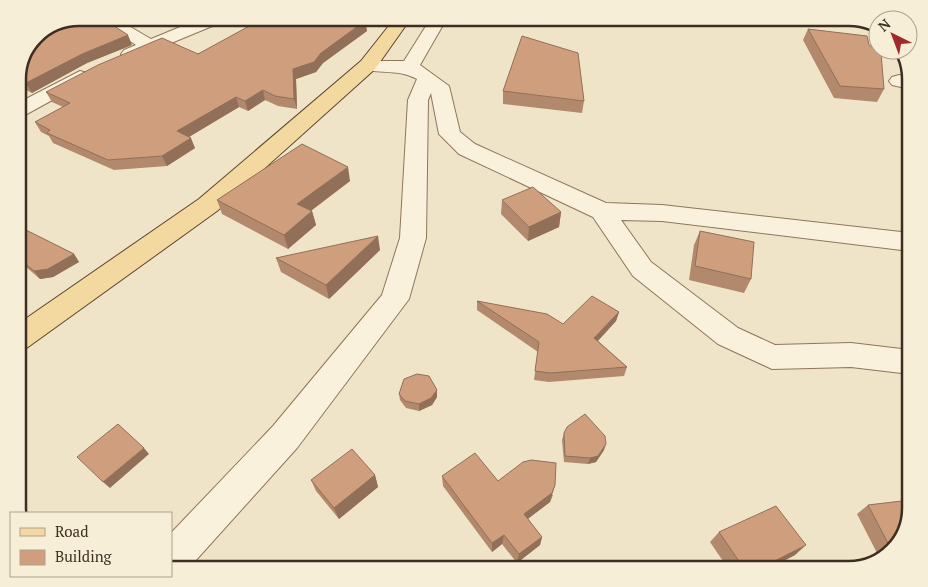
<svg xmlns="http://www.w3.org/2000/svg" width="928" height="587" font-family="'PT Serif',serif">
	<rect width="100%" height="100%" fill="#f0e4c8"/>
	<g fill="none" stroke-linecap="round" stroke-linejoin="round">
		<defs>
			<path id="minor" d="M96,18H115L151,39L202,18H224L222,22L130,60L124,58L121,54L124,50L136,45Z
				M431,18H447L420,65L449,86L460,132L475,144L606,203L662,205L910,233V251L662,221L621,220L651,262L738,328L775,345L851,343L910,350V374L851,367L772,369L718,344L633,276L593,217L459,154L439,134L431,93L428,100L426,238L409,299L297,448L188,569H171V533L273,426L382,295L400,238L408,100L417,79C399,69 381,74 361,69L359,65L361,61H404Z
				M80,71L87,73L90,77L87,81L25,115L18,117V103Z
				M899,75L910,77V89L892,85L889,81L892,77Z"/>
			<path id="major" d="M395,18H411L375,69L217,211L28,347L18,351V324L199,199L361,61Z"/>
		</defs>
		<use href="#minor" stroke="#8d765c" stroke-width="2"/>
		<use href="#major" stroke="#5b4430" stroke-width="2"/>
		<use href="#minor" fill="#faf1dc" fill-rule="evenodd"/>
		<use href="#major" fill="#f3d9a0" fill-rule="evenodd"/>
	</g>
	<path fill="#b2896c" d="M117,18H135L125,22Z
		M336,18L365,21L367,31L323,63L316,72L296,79L297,109L278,106L265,100L248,111L239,107L189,137L195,148L167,166L114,170L53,143L49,136L41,132L35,122L63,107L52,102L46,92Z
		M808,29L869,45L884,89L877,102L834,98L803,40Z
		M132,45L87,63L32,93L18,86V76Z
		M503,91L584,101L582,113L503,104Z
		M350,181L311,211H312L316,225L288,249L222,214L217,200Z
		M502,200L561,212L559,227L528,241L501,214Z
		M18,226L74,254L79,262L53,277L40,279L18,260Z
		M700,231L751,279L744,293L689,280L694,245Z
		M380,250L329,299L281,272L276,258Z
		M477,301L563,324L619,312L616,321L598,341L627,367L624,376L549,382L534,380L538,352L477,310Z
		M399,394L437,397L432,405L419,411L406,408L400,400Z
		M564,433L604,450L596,462L588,464L564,462L562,440Z
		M375,475L378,487L339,519L316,491L311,480Z
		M442,476L498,481L553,495L550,502L528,519L542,537L540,545L517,563L502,544L492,552L443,486Z
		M868,505L900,542L886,554L878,555L857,514Z
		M719,532L795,555L766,570H729L710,542Z"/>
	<path fill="#916f58" d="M123,18H135L125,22Z
		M365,21L367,31L323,63L316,72L296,79L297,109L294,99L293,69L321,53Z
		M128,35L132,45L87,63L32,93L26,83L82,54Z
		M263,90L265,100L248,111L245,101Z
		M236,97L239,107L182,141L177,131Z
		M191,138L195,148L167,166L162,156Z
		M348,167L350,181L301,218L297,204Z
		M312,211L316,225L288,249L284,235Z
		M561,212L559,227L528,241L529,227Z
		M378,236L380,250L329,299L326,285Z
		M74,254L79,262L53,277L40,279L34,271Z
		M619,312L616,321L592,347L594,338Z
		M437,390V397L432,405L419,411V404Z
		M606,444L604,450L596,462L588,464L590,458Z
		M144,448L149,454L110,488L103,482Z
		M375,475L378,487L339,519L334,508Z
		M555,485L550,502L522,523L524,514Z
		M504,535L502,544L492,552V543Z
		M542,537L540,545L517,563L519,554Z
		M806,545L795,555L766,570H757Z"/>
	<path fill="#cf9f7d" stroke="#916f58" d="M80,18H102L128,35L82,54L26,83L18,79V76L36,36Z
		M264,18H329L365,21L321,53L314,62L293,69L294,99L275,96L263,90L245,101L236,97L177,131L191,138L162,156L108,160L47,133L50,130L35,122L70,103L46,92L98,65L162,38L198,54Z
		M808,29L867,36L869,45L881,53L884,89L840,86Z
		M522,36L578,53L584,101L503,91Z
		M302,144L348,167L297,204L312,211L284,235L217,200Z
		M533,187L561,212L529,227L502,200Z
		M18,226L74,254L48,269L34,271L18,257Z
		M700,231L754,242L751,279L695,266Z
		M378,236L326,285L276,258Z
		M592,296L619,312L594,338L627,367L550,373L535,371L539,342L477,301L547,314L563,324Z
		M417,374L429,376L437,390L431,398L419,404L405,401L399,394L404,379Z
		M585,414L605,436L606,444L598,456L590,458L565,456L564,433L567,427Z
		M118,424L144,448L103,482L77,457Z
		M352,449L375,475L334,508L311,480Z
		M475,453L498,481L523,462L531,460L556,463L555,485L552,493L524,514L542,537L519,554L504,535L492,543L442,476Z
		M910,500V508L900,542L895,547H890L868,505Z
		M776,506L806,545L757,570H745L719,532Z"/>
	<path d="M0 0H928V587H0ZM79 26H849A53 53 0 0 1 902 79V508A53 53 0 0 1 849 561H79A53 53 0 0 1 26 508V79A53 53 0 0 1 79 26Z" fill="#f7eed8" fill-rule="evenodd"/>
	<path fill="none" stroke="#3d2e20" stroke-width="2.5" d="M79 26H849A53 53 0 0 1 902 79V508A53 53 0 0 1 849 561H79A53 53 0 0 1 26 508V79A53 53 0 0 1 79 26Z"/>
	<rect x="10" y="512" width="162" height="65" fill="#f7eed8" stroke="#ada18e"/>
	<rect x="20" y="528" width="25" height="8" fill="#f3d9a0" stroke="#ada18e"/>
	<text x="55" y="537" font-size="15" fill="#3d2e20">Road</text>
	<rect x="20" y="550" width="25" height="15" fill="#cf9f7d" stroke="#ada18e"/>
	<text x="55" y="562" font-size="15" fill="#3d2e20">Building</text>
	<g transform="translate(893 35) rotate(318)"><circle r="24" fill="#f7eed8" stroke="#ada18e"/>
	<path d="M0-4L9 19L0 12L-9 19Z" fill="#9e2a2b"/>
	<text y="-8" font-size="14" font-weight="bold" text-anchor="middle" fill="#3d2e20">N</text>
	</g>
</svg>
